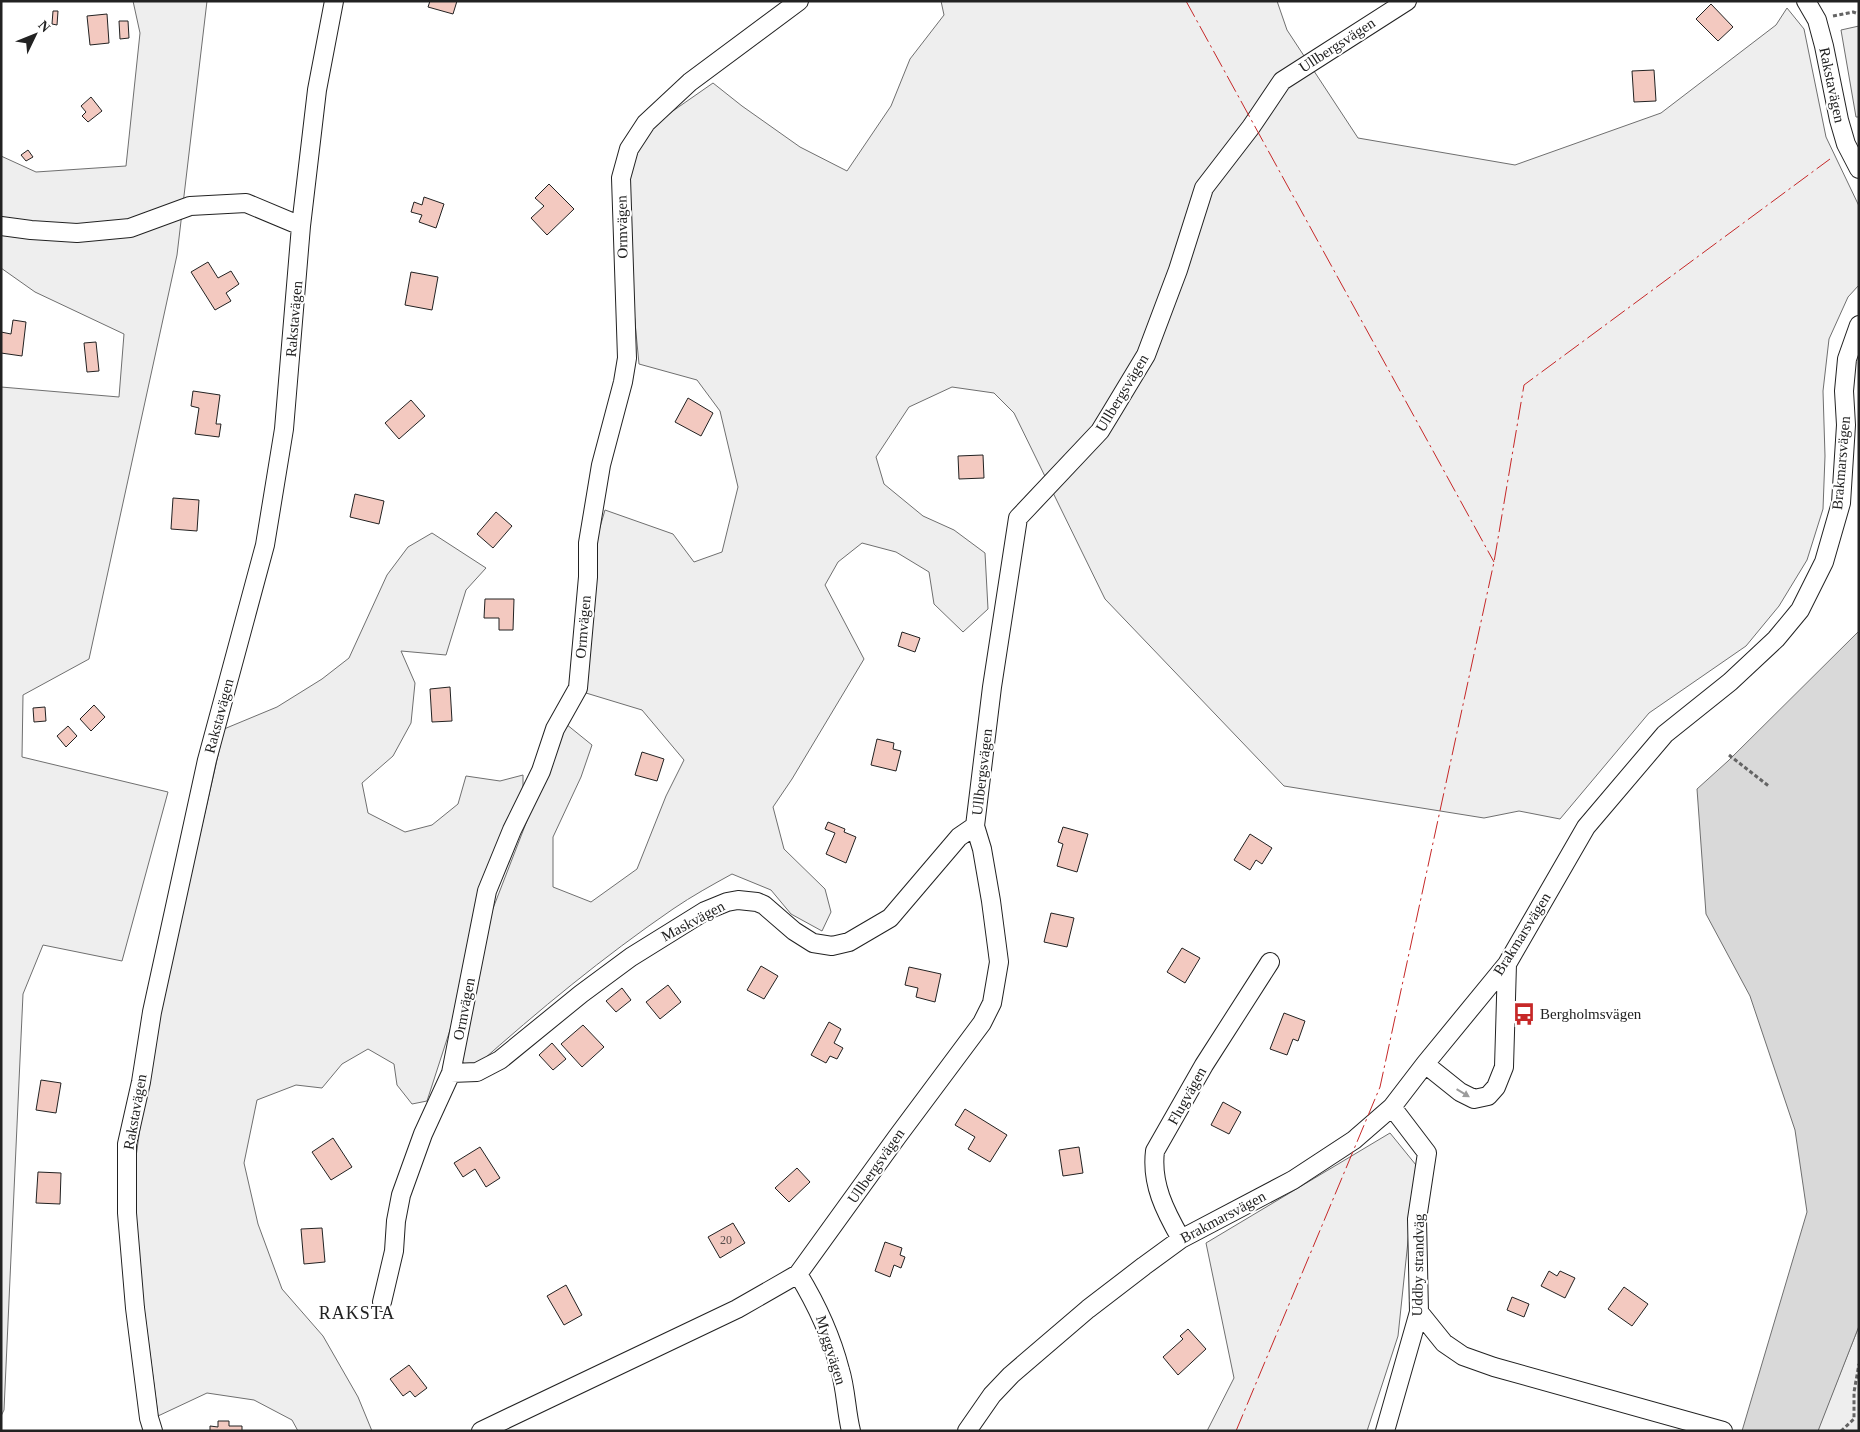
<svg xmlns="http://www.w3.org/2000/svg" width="1860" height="1432" font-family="'Times New Roman',serif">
	<rect width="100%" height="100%" fill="#fff"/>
	<path fill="#eee" stroke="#6f6f6f" d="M133,1H207L177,255L89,659L23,695L22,757L168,792L122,961L43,945L23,994L4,1410L1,1416V387L119,397L124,334L35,292L1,268V156L36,172L126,166L140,33Z
		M941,1H1277L1287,30L1358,138L1515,165L1661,113L1776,25L1787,8L1804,29L1826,137L1859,206V285L1848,297L1829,339L1823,391L1825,456L1823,509L1807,560L1779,606L1746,646L1649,713L1560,819L1519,811L1484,818L1284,786L1105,599L1014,413L994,393L952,387L909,407L876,457L884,484L923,516L954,530L985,553L988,609L963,632L934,604L929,572L896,552L862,543L838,562L825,585L864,659L792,779L773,807L784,849L825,889L831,912L822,931L791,914L771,890L732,874C712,885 692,896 673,909C603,957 539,1010 476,1066L458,1062L480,942L528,818L553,748L566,724L592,745L581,777L553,837V887L591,902L637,869L666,796L684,760L642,710L586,693L593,551L605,510L673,534L694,562L722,552L738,487L720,411L697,380L639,364L631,280L628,169L647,129L713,83L742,106L800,147L847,171L891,106L910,59L944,15Z
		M432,533L486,568L466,590L446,655L401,651L415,683L411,723L393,756L362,783L368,813L405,832L432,825L458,804L466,776L500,781L523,775V788L470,934L460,999L427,1101L412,1104L397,1085L394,1064L368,1049L342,1064L322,1088L296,1085L257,1100L244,1163L258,1224L282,1289L323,1336L358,1397L372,1431H298L292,1420L254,1400L207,1393L158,1416L135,1239L134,1172L141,1120L164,992L224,729L277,707L322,679L349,658L387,575L408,547Z
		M1390,1133L1416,1165L1398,1336L1367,1431H1207L1234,1378L1206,1243Z
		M1859,1326V1431H1820L1818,1429Z"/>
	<path fill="#ededed" stroke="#6f6f6f" d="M1859,26V117H1856L1841,30Z"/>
	<path fill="#d9d9d9" stroke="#6f6f6f" d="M1859,631V1326L1818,1431H1742L1807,1212L1795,1130L1750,996L1706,914L1697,789L1728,761Z"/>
	<path fill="#f3c9c0" stroke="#222" d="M430,1H457L453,14L428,7Z
		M1711,4L1733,27L1718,41L1696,19Z
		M53,11H58L57,25L52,24Z
		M107,14L109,43L90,45L87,16Z
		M119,21H128L129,38L120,39Z
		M1654,70L1656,101L1634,102L1632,71Z
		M91,97L102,111L88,122L82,116L86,112L81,106Z
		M28,150L33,157L26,161L21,155Z
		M549,184L574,209L547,235L531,218L544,206L535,198Z
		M424,197L444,204L436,228L419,222L422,215L411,212L414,202L422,205Z
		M208,262L218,278L231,271L239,284L226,293L231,301L215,310L191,272Z
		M411,272L438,277L432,310L405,305Z
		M13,320L26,322L22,356L1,353V332L11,334Z
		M96,342L99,371L87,372L84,343Z
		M193,391L220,395L216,424H221L219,437L195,434L199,408L191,406Z
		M688,398L713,413L701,436L675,422Z
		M411,400L425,416L399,439L385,423Z
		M983,455L984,478L959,479L958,456Z
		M355,494L384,501L379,524L350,517Z
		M173,498L199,500L197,531L171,529Z
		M496,512L512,526L493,548L477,534Z
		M485,599H514L513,630H499V618H484Z
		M902,632L920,638L915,652L898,646Z
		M450,687L452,721L432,722L430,689Z
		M94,705L105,717L91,731L80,719Z
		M45,707L46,721L34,722L33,708Z
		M68,726L77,736L66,747L57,736Z
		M877,739L894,743L893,749L901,751L896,771L871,765Z
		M642,752L664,759L657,781L635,775Z
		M828,822L845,829L844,832L856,837L846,863L826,854L835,833L825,829Z
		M1063,827L1088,834L1077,872L1057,866L1063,844L1058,842Z
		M1250,834L1272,848L1262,864L1256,860L1250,870L1234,860Z
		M1051,913L1074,918L1067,947L1044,942Z
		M1182,948L1200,958L1185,983L1167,972Z
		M761,966L778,976L764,999L747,990Z
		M909,967L941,974L935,1002L916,997L918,988L905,985Z
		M668,985L681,1002L660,1019L646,1002Z
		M622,988L631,1000L616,1012L606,1001Z
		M1284,1013L1305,1021L1298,1041L1293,1039L1287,1055L1270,1049Z
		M829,1022L841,1029L834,1043L843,1048L837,1059L830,1056L826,1063L811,1055Z
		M583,1025L604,1047L582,1067L561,1044Z
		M552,1043L566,1059L553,1070L539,1055Z
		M41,1080L61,1083L56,1113L36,1110Z
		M1223,1102L1241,1112L1229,1134L1211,1125Z
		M965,1109L1007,1135L990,1162L968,1149L975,1137L955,1125Z
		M333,1138L352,1167L331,1180L312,1152Z
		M480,1147L500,1178L486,1187L475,1169L463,1177L454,1163Z
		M1079,1147L1083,1173L1063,1176L1059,1150Z
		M797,1168L810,1182L789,1202L775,1188Z
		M38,1172L61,1173L60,1204L36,1203Z
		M733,1223L745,1243L720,1258L708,1237Z
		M322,1228L325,1262L304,1264L301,1229Z
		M885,1242L902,1248L900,1255L905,1257L901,1268L894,1265L890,1277L875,1271Z
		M1549,1271L1557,1276L1560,1271L1575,1278L1565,1298L1541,1286Z
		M566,1285L582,1315L564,1325L547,1296Z
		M1624,1287L1648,1304L1632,1326L1608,1309Z
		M1512,1297L1529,1304L1524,1317L1507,1310Z
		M1188,1329L1206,1349L1178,1375L1163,1357L1183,1339L1180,1336Z
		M409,1365L427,1388L415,1397L410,1391L403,1396L390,1379Z
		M218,1421H229V1426H242V1431H210V1426L218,1427Z"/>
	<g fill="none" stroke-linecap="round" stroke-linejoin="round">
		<defs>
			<path id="minor" d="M1806,1L1817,20L1824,46L1839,120L1846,144L1859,169
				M1,226L31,230L77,233L130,228L190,206L246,203L301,226
				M1425,1064L1460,1092L1474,1099L1488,1096L1496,1087L1504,1067L1507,964
				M451,1073L477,1072L500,1060L581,994L631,957L705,911L727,902L738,900L757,902L764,905L794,931L813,943L832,946L849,942L890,918L959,837L975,826
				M1181,1239C1165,1211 1151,1184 1155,1151L1204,1065L1270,962
				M798,1274C817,1305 831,1335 840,1370C846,1389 846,1411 851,1431
				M382,1302L394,1251L396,1221L401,1195L423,1134L451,1073L487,891L512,830L541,771L555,729L578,688L588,577V543L601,465L623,382L627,358L621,178L629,149L646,123L690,82L799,1
				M1419,1312L1444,1343L1463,1356L1494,1367L1723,1431
				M153,1431L149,1418L135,1308L127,1213V1144L141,1082L152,1012L207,760L265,545L284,429L301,226L317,90L334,1
				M481,1431L737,1309L798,1274L897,1137L982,1023L992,1003L999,962L991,901L982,849L975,826L992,687L1018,518L1100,431L1111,413L1146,355L1178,270L1204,188L1251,127L1282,81L1407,1
				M967,1431L992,1395L1011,1375L1088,1309L1144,1266L1181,1239L1293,1180L1354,1140L1392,1107L1425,1064L1507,964L1586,827L1665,734L1730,682L1776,639L1800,610L1824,562L1841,503L1846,425L1844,391L1847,359L1859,325
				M1385,1431L1419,1312L1417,1219L1427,1153L1392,1107"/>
		</defs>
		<use href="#minor" stroke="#222" stroke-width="20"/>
		<path stroke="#646464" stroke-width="3" stroke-dasharray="4 2.5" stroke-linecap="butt" d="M1833,16L1853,12L1859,14
			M1729,755L1770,787
			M1841,1431L1854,1419V1392L1859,1364"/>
		<use href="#minor" stroke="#fff" stroke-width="18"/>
		<path stroke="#c62828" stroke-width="1" stroke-dasharray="18 4 2.5 4" stroke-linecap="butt" d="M1186,1L1494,562
			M1236,1431L1380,1087L1494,562L1524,385L1830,159"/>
	</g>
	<defs><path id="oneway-solid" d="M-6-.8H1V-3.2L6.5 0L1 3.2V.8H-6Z" transform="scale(1.25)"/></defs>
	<use fill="#9c9c9c" href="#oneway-solid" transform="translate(1463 1093) rotate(31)"/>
	<defs>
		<symbol id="bus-bare" viewBox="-9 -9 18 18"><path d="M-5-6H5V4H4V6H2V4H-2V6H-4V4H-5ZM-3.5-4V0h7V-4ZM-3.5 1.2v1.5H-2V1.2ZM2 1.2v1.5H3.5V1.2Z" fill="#c62828" stroke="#fff" stroke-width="2.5" paint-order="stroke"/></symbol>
	</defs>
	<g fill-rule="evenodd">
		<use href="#bus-bare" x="1508" y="998" width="32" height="32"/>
	</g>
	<g text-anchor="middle" stroke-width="4" stroke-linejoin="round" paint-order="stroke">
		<g font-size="12" fill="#564c4a">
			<text x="726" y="1244">20</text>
		</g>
		<g font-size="15" fill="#222" stroke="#fff">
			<text transform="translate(1337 45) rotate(-33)" y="5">Ullbergsvägen</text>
			<text transform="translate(1832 85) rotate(78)" y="5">Rakstavägen</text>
			<text transform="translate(622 227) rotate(-91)" y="5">Ormvägen</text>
			<text transform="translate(294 319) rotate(-85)" y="5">Rakstavägen</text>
			<text transform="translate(1122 393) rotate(-59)" y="5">Ullbergsvägen</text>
			<text transform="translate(1841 463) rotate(-85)" y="5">Brakmarsvägen</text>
			<text transform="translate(583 627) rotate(-85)" y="5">Ormvägen</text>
			<text transform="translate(219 716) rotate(-75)" y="5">Rakstavägen</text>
			<text transform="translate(982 772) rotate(-83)" y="5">Ullbergsvägen</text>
			<text transform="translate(693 921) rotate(-28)" y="5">Maskvägen</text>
			<text transform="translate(1522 934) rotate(-58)" y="5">Brakmarsvägen</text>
			<text transform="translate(464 1009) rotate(-79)" y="5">Ormvägen</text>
			<text transform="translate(1187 1096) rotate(-61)" y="5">Flugvägen</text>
			<text transform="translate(135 1112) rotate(-80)" y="5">Rakstavägen</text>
			<text transform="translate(876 1166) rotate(-55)" y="5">Ullbergsvägen</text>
			<text transform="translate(1223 1217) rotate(-28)" y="5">Brakmarsvägen</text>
			<text transform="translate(1418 1265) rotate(-89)" y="5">Uddby strandväg</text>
			<text transform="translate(831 1350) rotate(73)" y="5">Myggvägen</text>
		</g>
		<g font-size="15" fill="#222" stroke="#fff" text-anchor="start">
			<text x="1540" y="1019">Bergholmsvägen</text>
		</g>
		<g font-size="18" letter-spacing="1" fill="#222" stroke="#fff">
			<text x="357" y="1319">RAKSTA</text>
		</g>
	</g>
	<rect width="1860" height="1432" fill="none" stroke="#222222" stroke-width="5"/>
	<g transform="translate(35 35) rotate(47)" stroke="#ffffff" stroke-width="4" paint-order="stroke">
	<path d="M0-4L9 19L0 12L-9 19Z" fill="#222222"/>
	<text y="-8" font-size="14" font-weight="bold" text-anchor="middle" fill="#222222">N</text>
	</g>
</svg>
